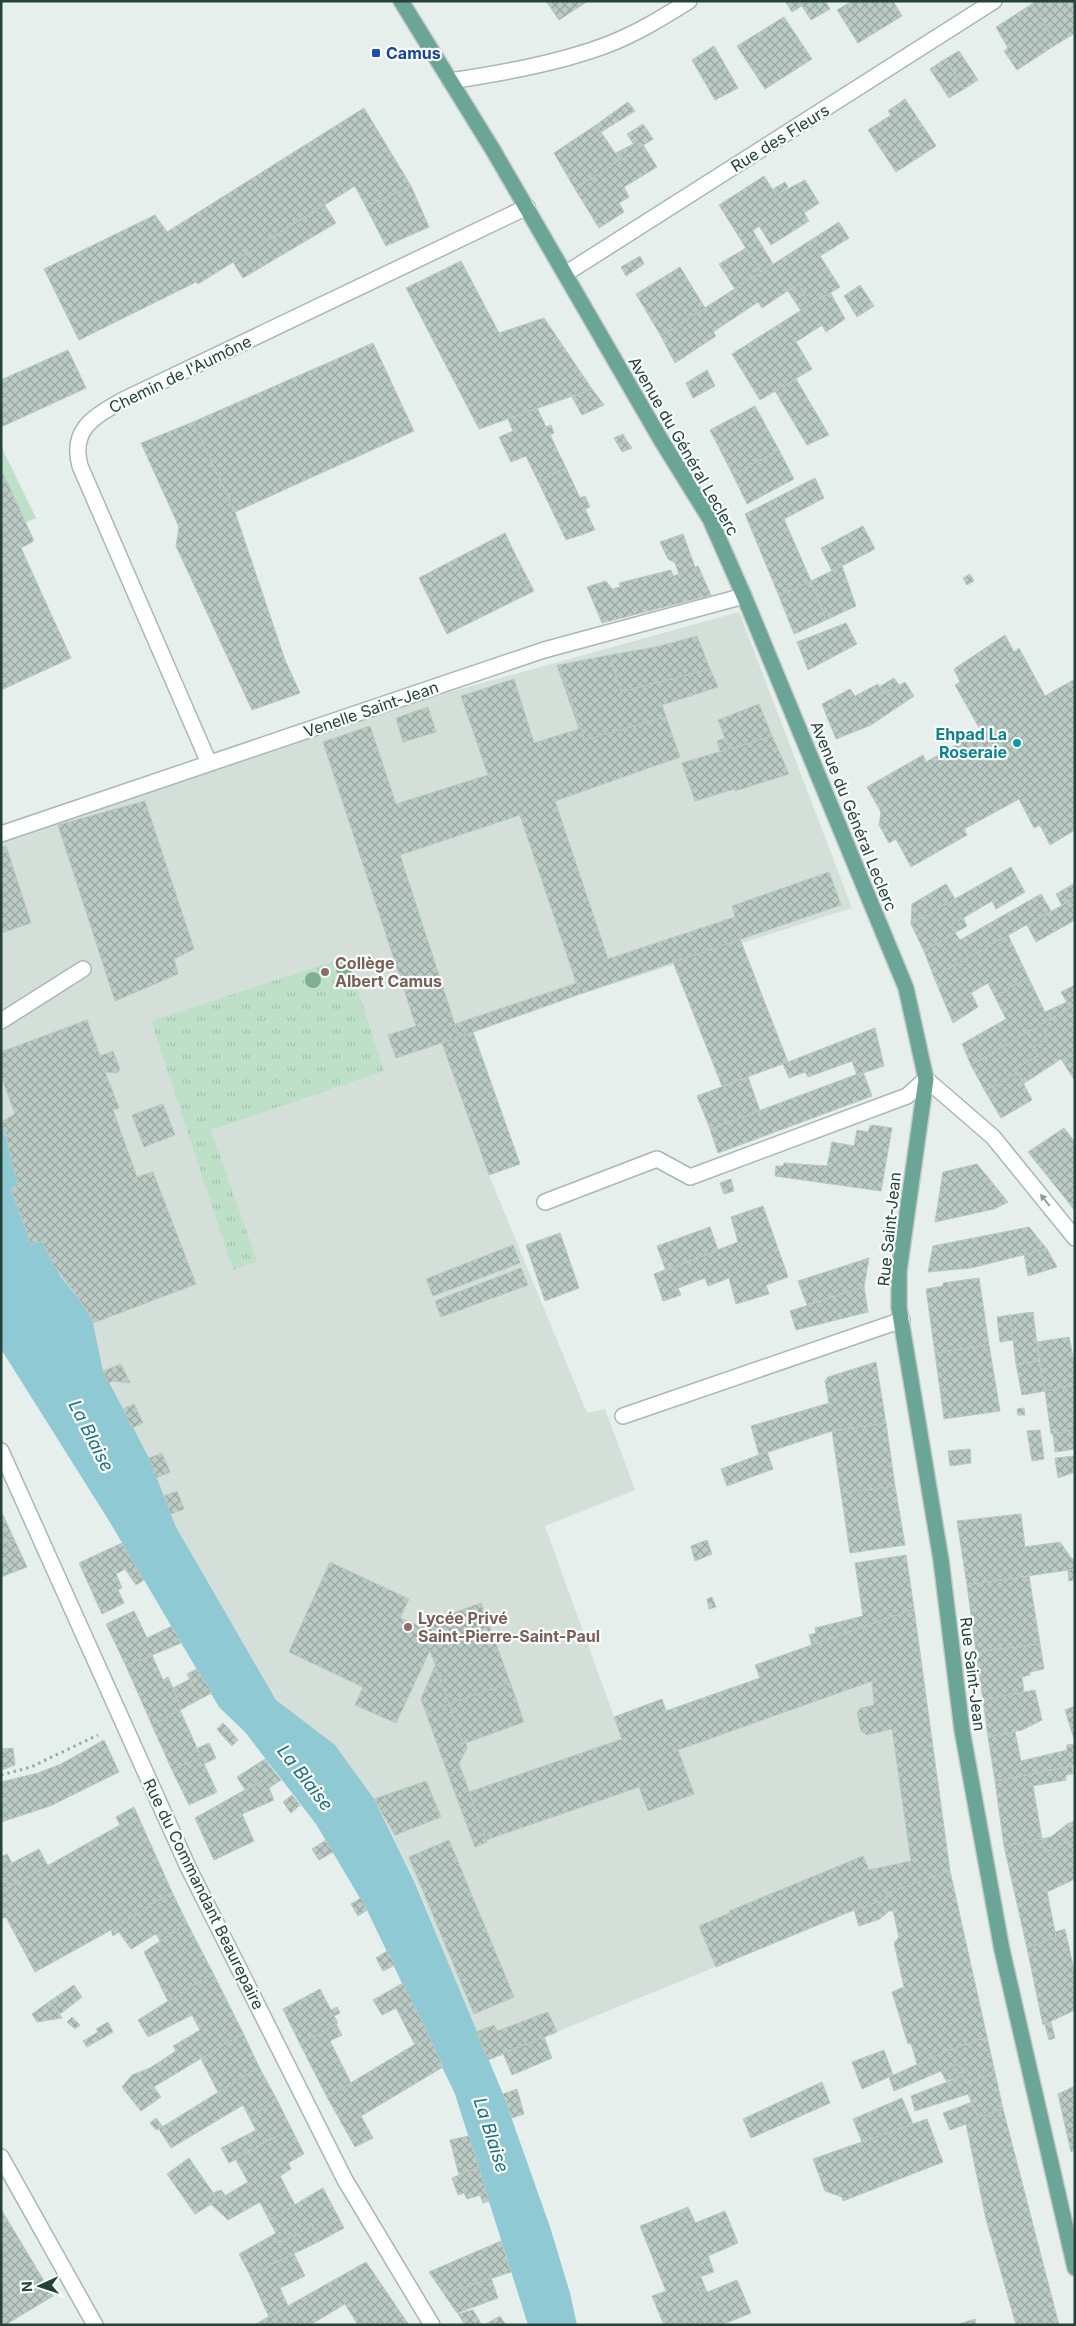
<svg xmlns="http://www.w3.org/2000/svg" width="1076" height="2326" font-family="Inter,sans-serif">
	<defs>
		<pattern id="grass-tufts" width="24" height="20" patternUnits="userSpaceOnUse" patternTransform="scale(1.25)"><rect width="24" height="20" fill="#bfe0c8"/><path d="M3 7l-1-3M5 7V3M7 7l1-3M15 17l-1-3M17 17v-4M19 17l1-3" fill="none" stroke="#a4c1ad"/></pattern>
		<pattern id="building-cross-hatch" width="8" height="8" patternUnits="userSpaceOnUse" patternTransform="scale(1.25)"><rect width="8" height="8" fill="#bbcac4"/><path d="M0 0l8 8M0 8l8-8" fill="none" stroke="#98a6a0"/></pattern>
	</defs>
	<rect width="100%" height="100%" fill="#e6efeb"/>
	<path fill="#d4dfda" d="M739,612L852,908L446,1037L489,1175L587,1413L605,1409L635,1490L545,1526L614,1717L662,1699L667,1710L760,1678L755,1665L914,1609L950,1871L887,1899L854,1910L488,2060L416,1883L374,1799L300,1721L276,1700L176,1527L156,1478L103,1371L93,1323L86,1309L52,1262L31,1244L11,1189L19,1185L1,1126V831L421,700Z"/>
	<path fill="url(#grass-tufts)" d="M347,957L384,1071L211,1130L257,1261L233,1270L151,1021Z"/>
	<path fill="#bfe0c8" d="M1,446L36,518L1,534Z"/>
	<path fill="#8ec9d4" d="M1,1126C11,1144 12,1165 19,1185L11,1189L31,1244L42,1241L60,1275L86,1309L93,1323L103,1371L149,1458L176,1527L276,1700L335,1745L374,1799L415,1883L503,2094L550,2227L570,2293L577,2325H528L455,2094L367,1910L316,1824L245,1732L219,1707L111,1524L1,1349Z"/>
	<path fill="url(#building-cross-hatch)" stroke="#b8c9c2" d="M546,1H588L559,20Z
		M785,1H799L802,6L792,12Z
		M799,1H825L830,9L811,20Z
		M852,1H893L902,16L858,43L837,10Z
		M1036,1H1075V33L1057,44L1032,4Z
		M1032,4L1057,44L1017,70L1004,51L1008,48L996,27Z
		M784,17L812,59L765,89L737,46Z
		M714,46L738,88L715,100L692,60Z
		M959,51L978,80L964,89L945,59Z
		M945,59L964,89L949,98L930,69Z
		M905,99L936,146L896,172L868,130L891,115L888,111Z
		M628,102L635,111L601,132L596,125Z
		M364,108L411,186L366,207L355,186L198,284L196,282L79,340L44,269L155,215L167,232Z
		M643,124L653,139L637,149L627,134Z
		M596,125L620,160L575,189L554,153Z
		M633,144L637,149L620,160L616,153Z
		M643,145L657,167L624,187L629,197L619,203L624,212L599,228L575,189Z
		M764,176L776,195L805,180L819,203L804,213L809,221L771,245L759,226L753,231L773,264L761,272L719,205Z
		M785,182L788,187L776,195L773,189Z
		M411,186L429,227L386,246L366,207Z
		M324,204L336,223L243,278L233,262Z
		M839,222L849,238L820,256L840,287L810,305L798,284L762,308L758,302L713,332L716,336L675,363L661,336Z
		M746,248L761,272L735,289L719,264Z
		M640,256L644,264L626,276L621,267Z
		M461,261L499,333L544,318L592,389L479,429L406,288Z
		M680,267L705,308L661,336L636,294Z
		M798,284L810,305L801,311L788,291Z
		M860,285L874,306L857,317L844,296Z
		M830,292L845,319L826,332L822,325L796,342L812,369L760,400L732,354Z
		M373,343L414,431L235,512L193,422Z
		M68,350L86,388L1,427V380Z
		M707,370L715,386L693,398L686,383Z
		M796,379L829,435L807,445L775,391Z
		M592,389L604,405L582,415L572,397Z
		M755,406L779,450L733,475L710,430Z
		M537,408L546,427L551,425L554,433L550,435L566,468L538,481L526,456L511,462L499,437L513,431L508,419Z
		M193,422L235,512L285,660L300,693L252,710L176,546L179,527L141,443Z
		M623,434L627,441L618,445L614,438Z
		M627,441L632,448L622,452L618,445Z
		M779,450L794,479L747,504L733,475Z
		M566,468L580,498L585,496L590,507L585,509L595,530L566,540L538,481Z
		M1,469L34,541L21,548L71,658L1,690Z
		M815,478L824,498L784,519L811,581L779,596L745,514Z
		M863,526L875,549L832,571L821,548Z
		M505,533L517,558L514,559L530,593L447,634L419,578Z
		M683,534L695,567L698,566L711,595L602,623L587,587L606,581L612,589L620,587L619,583L671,570L673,576L679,574L675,563L668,559L660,542Z
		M517,558L534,591L530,593L514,559Z
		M842,566L856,606L826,620L811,581Z
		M970,574L974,581L967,585L963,578Z
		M811,581L826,620L794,634L779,596Z
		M846,623L857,644L808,670L797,642Z
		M1005,635L1014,652L1019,648L1045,696L1075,679V830L1050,845L1040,825L1034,828L1019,799L964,829L967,835L911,867L896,839L889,843L879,825L881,812L867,787L923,755L926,762L981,731L955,685L960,682L954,669Z
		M697,636L710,669L621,692L610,655L656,647Z
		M610,655L621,692L710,669L718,687L662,705L666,717L585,740L559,665Z
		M557,665H559L585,740L666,717L680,757L555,801L608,959L735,917L732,906L829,872L841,905L580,994L520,815L400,855L459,1037L396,1058L388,1035L416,1026L323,742L370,726L396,804L488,775L461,696L514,679L534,743L579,729Z
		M894,678L899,685L884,694L879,687Z
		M905,682L914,696L871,725L836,739L822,704L850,689L855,696L878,684L884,694Z
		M759,704L772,736L729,749L718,720Z
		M428,707L436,732L403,742L396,718Z
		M772,736L789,774L735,791L734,789L695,801L682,763Z
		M725,738L729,749L720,752L717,741Z
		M145,801L194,949L174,959L178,974L115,1001L58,825Z
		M6,846L31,923L1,933V847Z
		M1011,867L1025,892L996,909L992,901L963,918L951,925L955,933L924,951L911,924Z
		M1075,883V898L1062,905L1056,894Z
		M946,884L955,899L911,924L912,904Z
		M1041,894L1051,911L934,977L924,951L955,933L960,940Z
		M1075,898V920L1036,942L1027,925Z
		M963,918L967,926L955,933L951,925Z
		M1008,935L1028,977L995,997L988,983L971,993L978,1007L953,1023L934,977Z
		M740,939L788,1062L722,1086L673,962Z
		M1028,977L1045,1012L1067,1002L1070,1008L971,1065L962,1044L1006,1019L995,997Z
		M577,983L580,994L459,1037L455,1024Z
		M1075,985V1005L1070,1008L1061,992Z
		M1075,1005V1081L1061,1059L1023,1084L1015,1069L1037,1056L1033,1047L1047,1037L1040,1025Z
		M87,1020L100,1056L113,1051L120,1070L117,1073L105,1072L119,1108L113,1110L137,1177L153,1172L196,1284L93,1323L86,1309L52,1262L42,1241L31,1244L11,1189L19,1185L12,1165L6,1134L1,1126V1122L15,1114L1,1076V1052Z
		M1040,1025L1047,1037L1033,1047L1037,1056L1015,1069L1018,1073L985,1091L971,1065Z
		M875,1028L884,1066L857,1075L852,1061L808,1077L805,1072L789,1078L783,1064Z
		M473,1032L520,1164L489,1175L442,1043Z
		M863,1072L872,1096L718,1153L710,1129Z
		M1018,1073L1032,1100L1001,1118L985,1091Z
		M748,1077L760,1111L710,1129L697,1096Z
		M163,1104L175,1135L144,1147L132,1115Z
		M873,1125L892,1128L881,1191L775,1176L776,1166H783L784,1163L827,1166L832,1142L854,1146L857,1130L868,1132L870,1126Z
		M1064,1128L1075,1142V1184L1061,1193L1028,1152Z
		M977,1164L1008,1202L994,1209L935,1222L943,1172Z
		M731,1179L734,1191L724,1194L720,1183Z
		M1075,1184V1211L1061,1193Z
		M763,1206L788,1277L766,1285L769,1294L736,1304L729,1278L708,1286L705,1278L678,1288L681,1295L663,1301L654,1274L738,1242L731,1217Z
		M710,1227L718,1250L666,1271L657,1246Z
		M1029,1227L1047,1249L971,1268L928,1272L933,1246Z
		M560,1233L579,1288L545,1301L526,1245Z
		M513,1245L520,1263L433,1296L426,1279Z
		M1047,1249L1057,1267L1028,1276L1024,1254Z
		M869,1258L864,1287L807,1305L798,1281Z
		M521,1268L528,1285L441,1317L435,1301Z
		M979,1278L989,1345L935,1353L926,1289L943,1286V1283Z
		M864,1287L868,1312L796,1330L790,1311Z
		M1033,1312L1039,1361L1016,1364L1010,1315Z
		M1010,1315L1013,1340L1000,1342L997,1317Z
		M1069,1337L1075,1367V1384L1045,1391L1037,1342Z
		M989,1345L1000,1411L944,1419L935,1353Z
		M1039,1361L1045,1391L1022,1395L1016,1364Z
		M876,1362L886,1423L832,1431L759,1455L751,1426L829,1403L825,1381L828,1377Z
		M121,1364L130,1383L113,1381L108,1383L103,1371Z
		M1075,1384V1430L1051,1434L1045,1391Z
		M134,1404L143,1423L132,1428L123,1409Z
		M1024,1408L1025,1415H1018L1017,1409Z
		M886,1423L895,1486L841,1493L832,1431Z
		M1040,1430L1044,1459L1032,1461L1027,1431Z
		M1075,1430V1449L1055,1452L1053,1434Z
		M970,1449L971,1463L950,1466L948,1451Z
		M767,1452L773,1469L727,1486L721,1469Z
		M162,1453L170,1472L156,1478L149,1458Z
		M1075,1456V1472L1058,1478L1055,1458Z
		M895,1486L905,1545L850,1553L841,1493Z
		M177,1491L184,1509L171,1514L164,1496Z
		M1021,1514L1025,1547L1060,1542L1072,1559L1075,1558V1569L967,1585L957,1521Z
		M3,1515L14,1539L1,1544V1516Z
		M14,1539L27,1567L1,1577V1544Z
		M707,1540L712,1554L695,1561L691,1546Z
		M122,1543L144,1580L136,1585L125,1569L116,1574L122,1588L118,1590L124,1603L102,1614L79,1563Z
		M906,1555L914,1609L812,1645L809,1635L816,1633L815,1628L863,1616L855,1563Z
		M330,1562L409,1599L400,1618L421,1627L420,1625L481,1603L510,1682L449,1704L430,1650L396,1723L355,1705L363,1687L289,1652Z
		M1075,1569V1580L1069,1581L1068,1570Z
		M1029,1576L1040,1644L976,1652L967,1585Z
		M712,1597L716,1607L709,1609L707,1599Z
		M914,1609L950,1871L886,1893L887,1899L854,1910L716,1967L699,1926L730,1913L729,1911L863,1856L869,1870L911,1861L892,1729L867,1735L861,1731L857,1713L861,1708L874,1705L872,1681L678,1750L694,1794L648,1811L639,1787L486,1840L469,1792L622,1739L614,1717L662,1699L666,1711L760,1678L755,1665Z
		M134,1611L147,1638L172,1626L181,1643L126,1666L106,1624Z
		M1040,1644L1044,1669L1030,1672V1675L1022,1677L1024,1692L983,1700L976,1652Z
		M152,1655L163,1680L168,1677L182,1709L152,1725L126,1666Z
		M435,1666L449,1704L426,1713L421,1699Z
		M197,1669L212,1693L200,1699L187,1674Z
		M190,1679L200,1699L182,1709L173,1688Z
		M510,1682L524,1722L463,1744L449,1704Z
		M1035,1690L1042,1720L1022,1730L988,1737L983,1700Z
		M449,1704L463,1744L466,1743L467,1748L459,1763L461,1769L448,1774L426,1713Z
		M1075,1706V1739H1074L1065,1710Z
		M180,1710L201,1757L172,1770L152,1725Z
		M223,1723L228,1728L221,1734L217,1729Z
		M228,1728L238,1740L232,1746L221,1734Z
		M1015,1732L1021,1761L1067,1750V1745L1075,1744V1765L995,1781L988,1737Z
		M104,1740L119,1772L50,1806L1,1822V1782L38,1773L61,1764Z
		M209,1743L216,1758L204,1764L217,1792L189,1805L172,1770L201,1757L198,1748Z
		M13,1748L15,1765L1,1770V1749Z
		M265,1759L275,1773L246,1791L237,1777Z
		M1072,1766L1073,1774L1066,1775V1780L1033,1786L1042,1839L1004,1846L995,1781Z
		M461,1769L487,1842L475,1847L448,1774Z
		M275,1773L281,1780L269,1788L274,1800L242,1814L254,1841L214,1860L195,1818Z
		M426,1781L441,1817L395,1835L374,1799Z
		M292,1795L300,1805L291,1813L283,1802Z
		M134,1807L172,1892L111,1930L35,1972L6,1917L1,1919V1892L120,1825L116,1817Z
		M1075,1821V1839L1044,1853L1042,1839L1051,1837L1067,1824Z
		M1042,1839L1044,1853L1075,1839V1879L1047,1892L1056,1937L1027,1948L1004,1846Z
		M326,1840L333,1852L319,1860L312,1849Z
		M449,1840L514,1997L474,2014L409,1857Z
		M39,1849L48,1866L1,1892V1857L7,1854L12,1863Z
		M950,1871L987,2037L949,2050L917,2064L911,2043L908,2044L892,1992L904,1987L894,1943L899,1937L893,1911H889L880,1919L859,1926L854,1910L887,1899L886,1893Z
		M172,1892L187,1923L160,1941L156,1934L131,1949L119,1932L113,1936L111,1930Z
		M361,1898L367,1910L358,1916L351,1904Z
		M187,1923L213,1973L168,2001L144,1952Z
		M1065,1929L1075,1975V2010L1043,2025L1027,1948L1056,1937L1055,1932Z
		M387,1951L395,1965L383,1971L376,1958Z
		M213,1973L243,2033L132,2100L122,2087L132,2075L150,2068L176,2051L173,2046L200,2030L192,2015L148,2037L138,2020Z
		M403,1983L429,2036L415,2045L396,2008L382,2015L373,2000Z
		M74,1985L82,1997L60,2014L50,2001Z
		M320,1989L331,2010L337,2007L340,2013L334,2016L338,2023L300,2044L283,2009Z
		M50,2001L62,2018L37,2022L32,2014Z
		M548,2012L557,2032L488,2060L476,2032L494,2025L497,2031Z
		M72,2017L80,2025L75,2029L67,2022Z
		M108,2022L113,2032L87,2047L83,2041L98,2032L96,2029Z
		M1051,2022L1055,2038L1049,2040L1045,2025Z
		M336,2024L342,2035L330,2041L351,2083L327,2097L300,2044Z
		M243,2033L259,2067L218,2092L201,2059Z
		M429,2036L443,2067L361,2116L373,2138L355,2147L327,2097Z
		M544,2037L552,2058L512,2075L503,2053Z
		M987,2037L995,2073L965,2083L960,2063L894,2091L889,2077L949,2050Z
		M884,2050L893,2075L862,2089L852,2062Z
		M960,2063L963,2076L946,2081L941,2071Z
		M259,2067L277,2100L249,2117L243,2105L171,2148L159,2129Z
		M995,2073L1003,2109L978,2118L968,2094L915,2111L911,2096L963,2076L965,2083Z
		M822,2082L830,2103L751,2138L743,2119Z
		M1075,2086V2150L1071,2152L1058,2094Z
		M154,2087L161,2097L141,2111L132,2100Z
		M517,2089L524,2114L512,2118L503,2094Z
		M902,2098L913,2124L862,2142L853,2119Z
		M277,2100L291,2128L229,2163L221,2148L256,2130L249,2117Z
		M972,2102L978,2118L1003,2109L1059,2325H1016L986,2219L966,2124L950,2130L943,2113Z
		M156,2118L163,2127L156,2130L150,2123Z
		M927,2119L943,2162L843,2201L842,2197L825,2191L813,2159Z
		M291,2128L304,2154L288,2163L291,2169L280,2176L295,2205L269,2220L260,2202L228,2220L211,2204L248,2182L235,2158Z
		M469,2136L479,2167L459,2175L450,2140Z
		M189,2158L218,2200L195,2214L167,2174Z
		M479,2167L489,2201L483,2203L480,2195L467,2199L464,2193L458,2195L452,2178Z
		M323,2188L344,2228L320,2241L312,2226L282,2242L280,2241L275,2243L271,2236L276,2233L269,2220Z
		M221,2190L226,2196L218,2200L213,2193Z
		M688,2207L694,2220L687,2223L681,2210Z
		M1,2209L53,2296L5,2325L1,2320Z
		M681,2210L687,2223L694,2220L695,2223L725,2211L738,2243L708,2256L709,2258L702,2261L708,2274L694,2279L700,2292L706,2290L708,2292L737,2280L751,2313L721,2325H664L652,2296L666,2291L640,2226Z
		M312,2226L320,2241L250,2275L239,2254L271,2236L275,2243L280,2241L282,2242Z
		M501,2241L511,2272L444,2294L429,2272Z
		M294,2254L305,2276L280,2288L288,2306L269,2317L250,2275Z
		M709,2258L714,2272L708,2274L702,2261Z
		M366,2262L409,2325H358L345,2304L310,2325H254Z
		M701,2277L706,2290L700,2292L694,2279Z
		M491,2278L498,2298L457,2313L444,2294Z
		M473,2310L482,2325H465L458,2314Z
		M500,2316L506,2325H484Z
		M975,2319L976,2325H956Z"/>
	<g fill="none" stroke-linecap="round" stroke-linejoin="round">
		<defs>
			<path id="minor" d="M450,81C501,73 555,64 604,46C634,35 662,18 689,1
				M565,274L994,1
				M209,763L80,466C70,429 94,417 123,400L527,207
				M1,834L544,650L744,596
				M1,1021L83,969
				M545,1202L657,1159L690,1177L907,1096L926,1079L993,1137L1075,1238
				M623,1416L902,1320
				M1,1451L188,1867L345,2180L432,2325
				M1,2157L95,2325"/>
			<path id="major" d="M401,1L493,150L661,440L710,519L744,596L906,988L926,1079L899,1271V1308L941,1560L962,1730L1002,1950L1075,2268"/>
		</defs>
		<use href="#minor" stroke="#a8b8b2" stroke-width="18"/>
		<use href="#major" stroke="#c2cac8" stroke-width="18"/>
		<path stroke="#86b3a5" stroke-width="3" stroke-dasharray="2.5 4" stroke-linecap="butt" d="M1,1775L31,1767L98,1735"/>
		<use href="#minor" stroke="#fff" stroke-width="15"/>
		<use href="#major" stroke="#6aa596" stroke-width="15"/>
	</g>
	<g fill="#80af93">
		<circle cx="344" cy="969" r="8"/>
		<circle cx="313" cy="980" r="8"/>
	</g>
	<defs><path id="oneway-solid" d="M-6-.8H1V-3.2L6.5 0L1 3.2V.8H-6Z" transform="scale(1.25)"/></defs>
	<use fill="#92a09c" href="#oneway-solid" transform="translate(1045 1200) rotate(-129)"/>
	<rect fill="#1a4fb4" stroke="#f7fbf9" stroke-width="2" x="371" y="48" width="10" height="10" rx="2.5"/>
	<circle fill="#0f9aa8" stroke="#f7fbf9" stroke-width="2" cx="1017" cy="743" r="5"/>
	<g fill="#8d6e63" stroke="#f7fbf9" stroke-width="2">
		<circle cx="325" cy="972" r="5"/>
		<circle cx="408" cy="1627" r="5"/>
	</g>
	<g text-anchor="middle" stroke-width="4.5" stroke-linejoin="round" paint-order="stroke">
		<g font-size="16" font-weight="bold" fill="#164399" stroke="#f7fbf9" text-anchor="start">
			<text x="386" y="59">Camus</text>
		</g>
		<g font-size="16" fill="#24423a" stroke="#f7fbf9">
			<text transform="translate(780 138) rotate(-32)" y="6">Rue des Fleurs</text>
			<text transform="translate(180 374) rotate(-26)" y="6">Chemin de l'Aumône</text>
			<text transform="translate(684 446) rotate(60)" y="6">Avenue du Général Leclerc</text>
			<text transform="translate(371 709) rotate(-19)" y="6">Venelle Saint-Jean</text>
			<text transform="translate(854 816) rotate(68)" y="6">Avenue du Général Leclerc</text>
			<text transform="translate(889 1229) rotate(-84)" y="6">Rue Saint-Jean</text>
			<text transform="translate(973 1674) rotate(83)" y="6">Rue Saint-Jean</text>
			<text transform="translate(204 1894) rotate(64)" y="6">Rue du Commandant Beaurepaire</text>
		</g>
		<g font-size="16" font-weight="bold" fill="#0d838f" stroke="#f7fbf9" text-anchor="end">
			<text x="1007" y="740">Ehpad La<tspan x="1007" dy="18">Roseraie</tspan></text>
		</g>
		<g font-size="16" font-weight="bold" fill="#785e54" stroke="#f7fbf9" text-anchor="start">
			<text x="335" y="969">Collège<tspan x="335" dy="18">Albert Camus</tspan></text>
			<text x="418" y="1624">Lycée Privé<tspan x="418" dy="18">Saint-Pierre-Saint-Paul</tspan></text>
		</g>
		<g font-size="18" font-style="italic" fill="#1c6f80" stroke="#f7fbf9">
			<text transform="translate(91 1436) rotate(63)" y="6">La Blaise</text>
			<text transform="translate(305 1778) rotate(52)" y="6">La Blaise</text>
			<text transform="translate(491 2135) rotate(72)" y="6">La Blaise</text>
		</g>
	</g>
	<rect width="1076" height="2326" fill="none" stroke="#24423a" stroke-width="5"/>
	<g transform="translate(40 2286) rotate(267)" stroke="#f7fbf9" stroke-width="4" paint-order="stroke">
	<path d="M0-4L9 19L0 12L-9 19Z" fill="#24423a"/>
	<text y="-8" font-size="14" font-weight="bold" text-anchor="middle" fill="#24423a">N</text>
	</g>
</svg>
